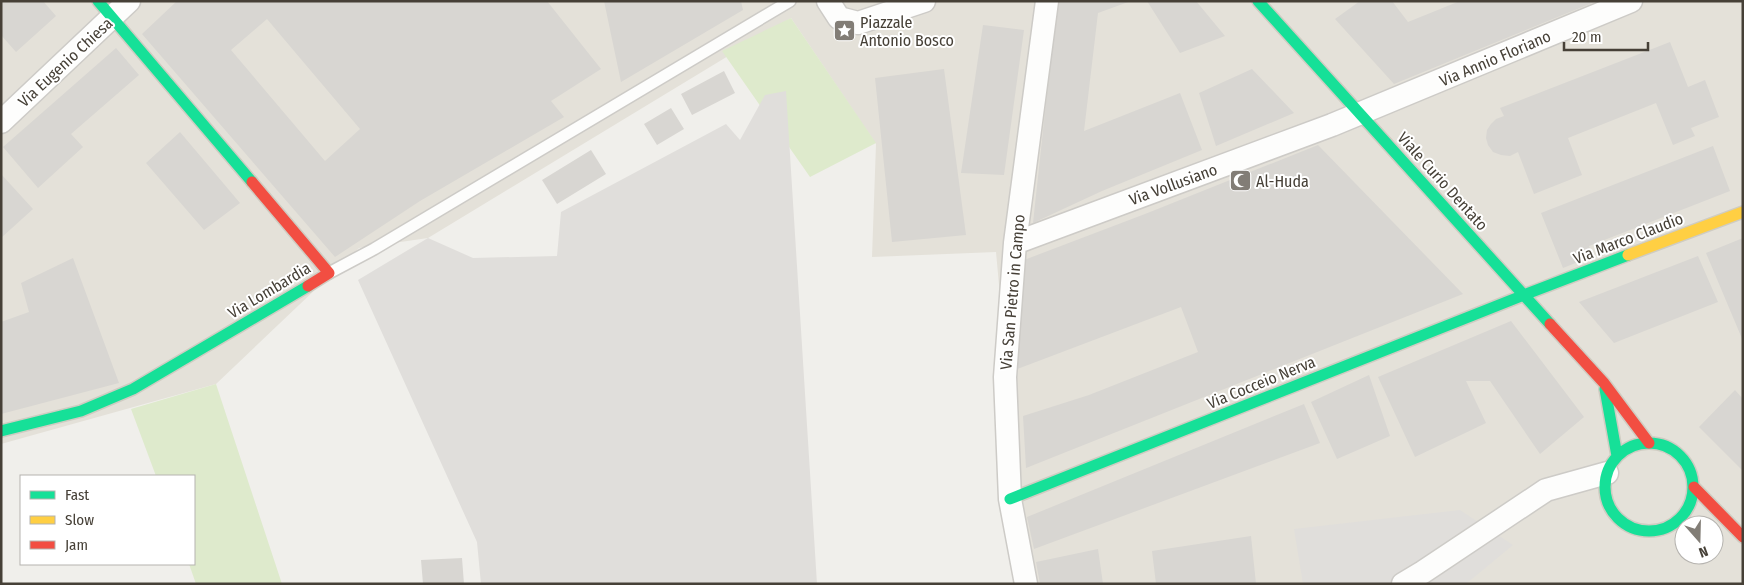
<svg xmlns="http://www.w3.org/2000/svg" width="1744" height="585" font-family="'Fira Sans Condensed',sans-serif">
	<rect width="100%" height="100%" fill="#f0efeb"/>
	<path fill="#e4e1d9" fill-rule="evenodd" d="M1,1H1743V584H1029L1024,558L996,252L872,257L876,144L791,18L428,238L359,248L216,384L1,444ZM1684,525H1714V555H1684Z"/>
	<path fill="#deeacc" d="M791,18L876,143L810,177L722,51Z
		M216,384L282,584H196L189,564H194V476H156L131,409Z"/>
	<path fill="#e0dedb" d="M786,91L817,584H481L477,542L358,280L428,238L473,258L557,256L561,212L726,124L740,140L765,95Z
		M1460,510L1513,545L1466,584H1303L1294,529Z"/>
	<path fill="#d8d6d2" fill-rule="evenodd" d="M1,1H43L56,16L16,52L1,35Z
		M177,1H547L601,69L551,101L564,117L420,201L335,257L142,34ZM267,19L360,129L325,161L231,50Z
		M604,1H741L743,10L621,82Z
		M1057,1H1131L1098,13L1084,131L1180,93L1202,150L1102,191L1033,223Z
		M1147,1H1196L1225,36L1180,53Z
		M1360,1H1392L1408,22L1460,1H1597L1394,84L1335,19Z
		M983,25L1024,30L1004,175L961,173Z
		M1670,42L1688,87L1705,80L1719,117L1691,128L1695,136L1673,145L1656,103L1568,138L1582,175L1534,194L1518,152L1510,156L1501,155L1493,152L1488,145L1486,138L1487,130L1491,124L1496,119L1504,116L1500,108Z
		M116,48L139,75L71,134L83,147L38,188L3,147Z
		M944,69L966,235L892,242L875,78Z
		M1252,69L1294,113L1216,146L1199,93Z
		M724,71L735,93L692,115L681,94Z
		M671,108L684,129L657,145L644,124Z
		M180,132L240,203L204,230L146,163Z
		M1318,145L1463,294L1026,468L1023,416L1089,395L1198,352L1181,307L1015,370L1024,260L1145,214Z
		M1713,146L1730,191L1589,246L1593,256L1563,268L1541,213Z
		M591,150L606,174L557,204L542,180Z
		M1,174L33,209L1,238Z
		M1743,238V341L1706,253Z
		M1698,256L1718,302L1614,343L1579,302Z
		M73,258L119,383L1,414V322L29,312L21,283Z
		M1511,321L1584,417L1540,454L1490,381H1466L1486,423L1415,457L1378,377Z
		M1369,375L1390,436L1337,459L1311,402Z
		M1735,390L1743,399V471L1699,427Z
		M1304,404L1320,443L1034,549L1027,517Z
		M1251,536L1256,584H1156L1152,551Z
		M1098,549L1103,584H1040L1036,562Z
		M462,558L464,584H423L421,560Z"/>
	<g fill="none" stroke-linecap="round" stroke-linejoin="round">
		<defs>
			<path id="lane" d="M329,273L374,249L790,1"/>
			<path id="street" d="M828,1L839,18L858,23L924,1
				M1,122L129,1
				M1015,243L1332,125L1631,1
				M1026,584L1010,499L1005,377L1015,243L1047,1
				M1403,584L1423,572L1546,490L1607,473"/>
			<path id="fast" d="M98,1L252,182
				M1258,1L1550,324
				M1605,389L1617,456
				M1,431L81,411L133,389L308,286
				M1605 487a44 44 0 1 1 88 0a44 44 0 1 1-88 0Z
				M1010,499L1524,295L1628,255"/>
			<path id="slow" d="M1628,255L1743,212"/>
			<path id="jam" d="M252,182L329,273L308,286
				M1550,324L1604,383L1649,443
				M1694,487L1743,537"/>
		</defs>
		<use href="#lane" stroke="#cdcbc7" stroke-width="14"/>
		<use href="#street" stroke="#cdcbc7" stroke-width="25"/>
		<use href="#fast" stroke="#cfccc2" stroke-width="14"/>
		<use href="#slow" stroke="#cfccc2" stroke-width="14"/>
		<use href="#jam" stroke="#cfccc2" stroke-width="14"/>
		<use href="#lane" stroke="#fdfdfc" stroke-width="11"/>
		<use href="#street" stroke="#fdfdfc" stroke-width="22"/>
		<use href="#fast" stroke="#16e098" stroke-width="11"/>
		<use href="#slow" stroke="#ffcf43" stroke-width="11"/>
		<use href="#jam" stroke="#f24e42" stroke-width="11"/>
	</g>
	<defs>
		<symbol id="sight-square" viewBox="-11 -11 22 22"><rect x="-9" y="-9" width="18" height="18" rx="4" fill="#827d76" stroke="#fff"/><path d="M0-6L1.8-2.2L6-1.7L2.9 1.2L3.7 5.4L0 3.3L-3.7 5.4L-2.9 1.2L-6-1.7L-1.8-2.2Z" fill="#fff"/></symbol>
		<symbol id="mosque-square" viewBox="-11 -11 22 22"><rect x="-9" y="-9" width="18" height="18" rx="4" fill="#827d76" stroke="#fff"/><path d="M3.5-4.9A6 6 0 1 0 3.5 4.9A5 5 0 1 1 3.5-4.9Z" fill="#fff"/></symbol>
	</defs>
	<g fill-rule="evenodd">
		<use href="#sight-square" x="832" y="18" width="25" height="25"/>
		<use href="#mosque-square" x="1228" y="168" width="25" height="25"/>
	</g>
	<g text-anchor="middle" stroke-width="4" stroke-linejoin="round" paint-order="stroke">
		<g font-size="16" fill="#464037" stroke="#fff" text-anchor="start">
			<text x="860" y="28">Piazzale<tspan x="860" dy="18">Antonio Bosco</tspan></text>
			<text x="1256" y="187">Al-Huda</text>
		</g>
		<g font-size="16" fill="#464037" stroke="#fff">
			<text transform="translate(1495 58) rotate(-23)" y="6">Via Annio Floriano</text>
			<text transform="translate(65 62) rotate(-43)" y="6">Via Eugenio Chiesa</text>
			<text transform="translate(1443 181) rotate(48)" y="6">Viale Curio Dentato</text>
			<text transform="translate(1173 184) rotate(-20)" y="6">Via Vollusiano</text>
			<text transform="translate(1628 238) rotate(-21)" y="6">Via Marco Claudio</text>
			<text transform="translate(269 290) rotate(-31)" y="6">Via Lombardia</text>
			<text transform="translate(1012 292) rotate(-85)" y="6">Via San Pietro in Campo</text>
			<text transform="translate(1261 382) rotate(-22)" y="6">Via Cocceio Nerva</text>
		</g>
	</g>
	<rect width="1744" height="585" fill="none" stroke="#464037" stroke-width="5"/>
	<rect x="20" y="475" width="175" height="90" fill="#ffffff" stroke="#b5b3af"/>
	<rect x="30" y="491" width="25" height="8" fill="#16e098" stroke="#b5b3af"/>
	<text x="65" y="500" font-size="15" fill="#464037">Fast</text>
	<rect x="30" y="516" width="25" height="8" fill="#ffcf43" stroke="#b5b3af"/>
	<text x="65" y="525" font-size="15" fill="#464037">Slow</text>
	<rect x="30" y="541" width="25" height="8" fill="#f24e42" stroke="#b5b3af"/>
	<text x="65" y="550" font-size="15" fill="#464037">Jam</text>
	<g transform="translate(1699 540) rotate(160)"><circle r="24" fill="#ffffff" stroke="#b5b3af"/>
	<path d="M0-4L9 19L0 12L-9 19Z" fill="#827d76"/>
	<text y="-8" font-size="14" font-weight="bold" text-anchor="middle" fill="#464037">N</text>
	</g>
	<path d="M1564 42v8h84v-8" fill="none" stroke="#464037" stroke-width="2.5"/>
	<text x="1572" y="42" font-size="15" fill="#464037" stroke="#ffffff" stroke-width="4" paint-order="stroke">20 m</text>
</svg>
